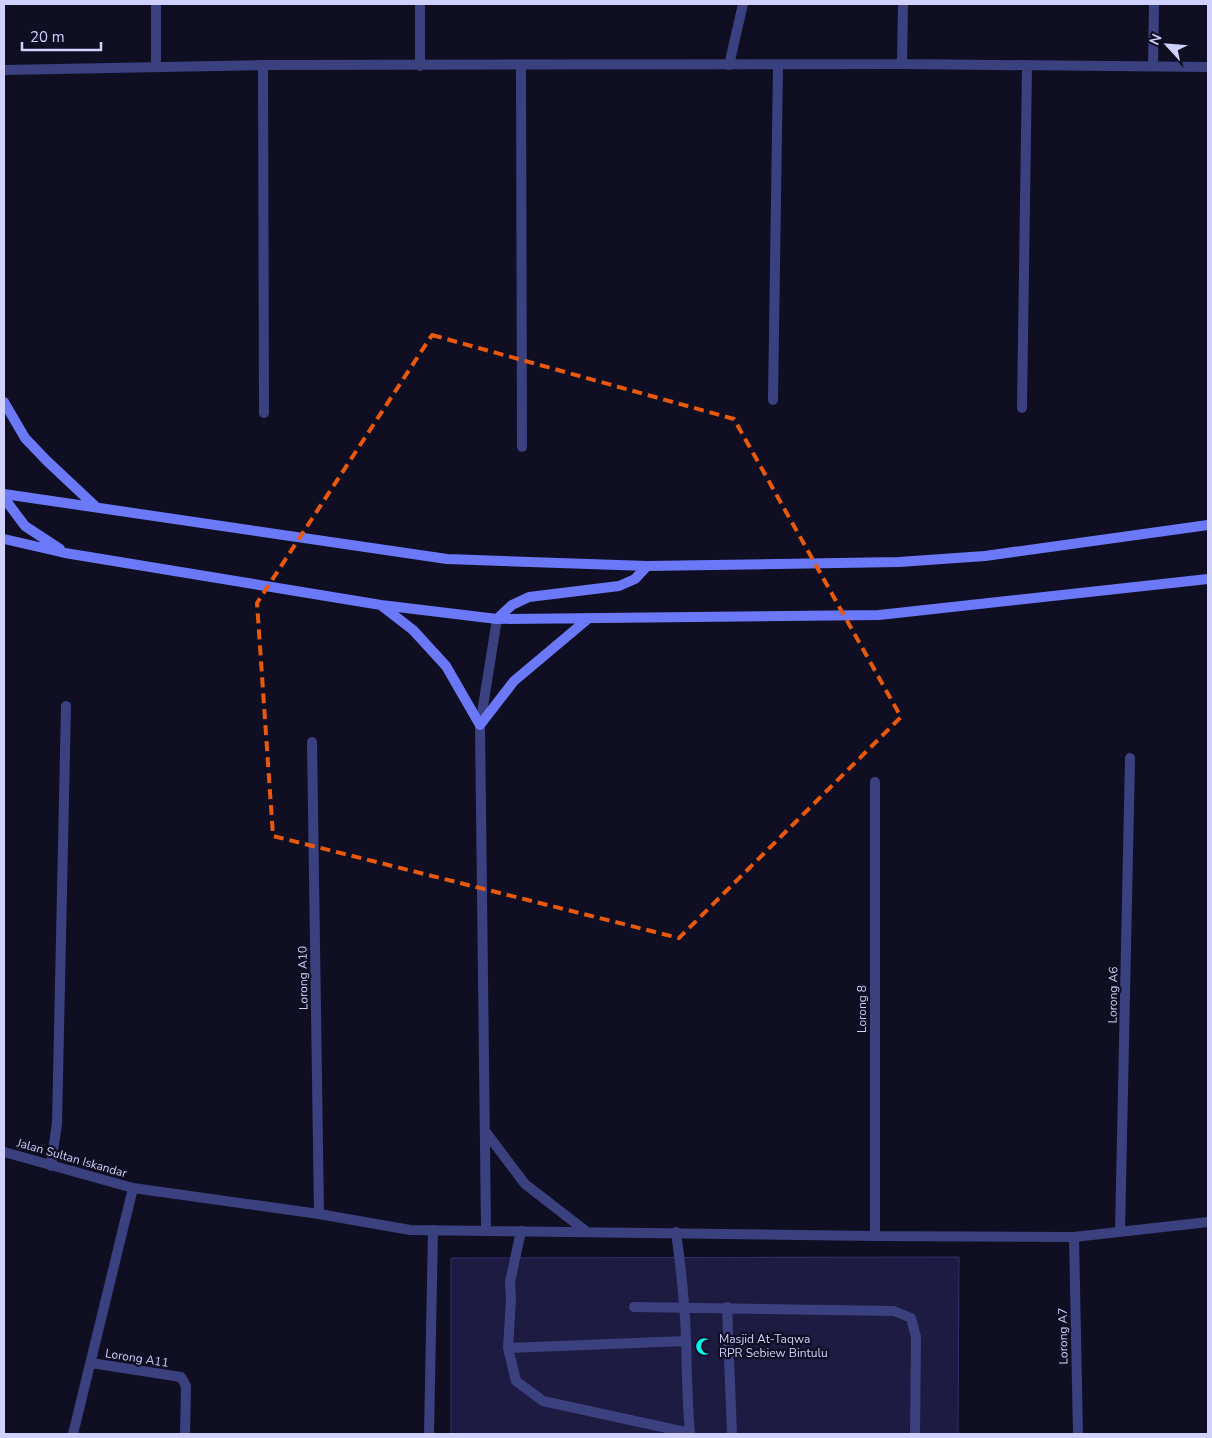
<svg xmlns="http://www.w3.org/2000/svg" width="1212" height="1438" font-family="'Nunito Sans',sans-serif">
	<rect width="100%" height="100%" fill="#0f0e22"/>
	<path fill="#1e1b42" stroke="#332e6d" d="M959,1257L958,1434H451V1258Z"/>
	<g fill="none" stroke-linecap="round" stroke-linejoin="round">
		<path stroke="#3b417f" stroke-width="10" d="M729,65L743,4
			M521,1231L510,1282L511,1299L508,1348L516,1381L543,1401L690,1433C687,1402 687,1371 686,1340C685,1304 681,1268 676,1232
			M1074,1237L1078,1434
			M634,1307L894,1311L911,1318L916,1337L915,1434
			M727,1307L732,1434
			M508,1348L686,1341
			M91,1363L181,1377L186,1386L185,1434"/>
		<path stroke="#3b417f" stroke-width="10" d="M156,4V66
			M420,4V66
			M902,64L903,4
			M263,65L264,413
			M521,66L522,447
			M1153,66L1154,4
			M4,70L263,65L902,64L1208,67
			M773,400L778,65
			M1022,408L1027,66
			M312,742L319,1214
			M875,782V1236
			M485,1131L525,1184L587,1232
			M4,1152L133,1188
			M51,1166L57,1123L66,706
			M486,1230L480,725L497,619
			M1120,1232L1130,758
			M73,1434L133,1188L319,1214L410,1230L875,1236L1074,1237L1208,1222
			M429,1434L433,1230"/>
		<path stroke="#6b79f9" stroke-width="10" d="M4,402L25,438L47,461L95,506
			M4,494L447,559L647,566L899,562L985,556L1208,525
			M4,498L25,526L60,549
			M4,539L65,553L381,605L497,619L879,615L1208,579
			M382,606L413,630L446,666L480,725L514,681L589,618
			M497,619L512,605L529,597L619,586L635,579L647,566"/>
	</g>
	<path fill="none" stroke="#e8590c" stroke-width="4" stroke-dasharray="10 6" stroke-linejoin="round" d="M432,335L734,419L901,717L679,938L273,836L257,603Z"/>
	<defs>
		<symbol id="mosque-bare" viewBox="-9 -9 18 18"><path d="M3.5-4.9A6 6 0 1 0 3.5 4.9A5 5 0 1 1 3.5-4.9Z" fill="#09f1eb" stroke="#0f0e22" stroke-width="2.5" paint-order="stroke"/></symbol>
	</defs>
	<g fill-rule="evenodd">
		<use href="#mosque-bare" x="692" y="1334" width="25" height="25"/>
	</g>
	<g text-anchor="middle" stroke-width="4.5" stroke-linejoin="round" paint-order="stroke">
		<g font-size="12" fill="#d1d1fd" stroke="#0f0e22">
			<text transform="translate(303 978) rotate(-91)" y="4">Lorong A10</text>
			<text transform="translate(1113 995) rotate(-89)" y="4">Lorong A6</text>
			<text transform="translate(862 1009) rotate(-90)" y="4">Lorong 8</text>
			<text transform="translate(72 1158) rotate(16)" y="4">Jalan Sultan Iskandar</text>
			<text transform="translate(1063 1336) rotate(-91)" y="4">Lorong A7</text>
			<text transform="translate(137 1358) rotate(9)" y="4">Lorong A11</text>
		</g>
		<g font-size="12" fill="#d1d1fd" stroke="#0f0e22" text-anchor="start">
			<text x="719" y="1343">Masjid At-Taqwa<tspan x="719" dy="14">RPR Sebiew Bintulu</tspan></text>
		</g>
	</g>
	<rect width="1212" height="1438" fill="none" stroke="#d1d1fd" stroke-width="10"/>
	<g transform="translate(1167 45) rotate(296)" stroke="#0f0e22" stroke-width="4" paint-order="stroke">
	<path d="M0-4L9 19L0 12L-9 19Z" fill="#d1d1fd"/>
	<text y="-8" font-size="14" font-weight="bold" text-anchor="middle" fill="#d1d1fd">N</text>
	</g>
	<path d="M22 42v8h79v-8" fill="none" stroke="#d1d1fd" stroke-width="2.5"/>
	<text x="30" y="42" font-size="15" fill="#d1d1fd" stroke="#0f0e22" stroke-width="4" paint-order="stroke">20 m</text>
</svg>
